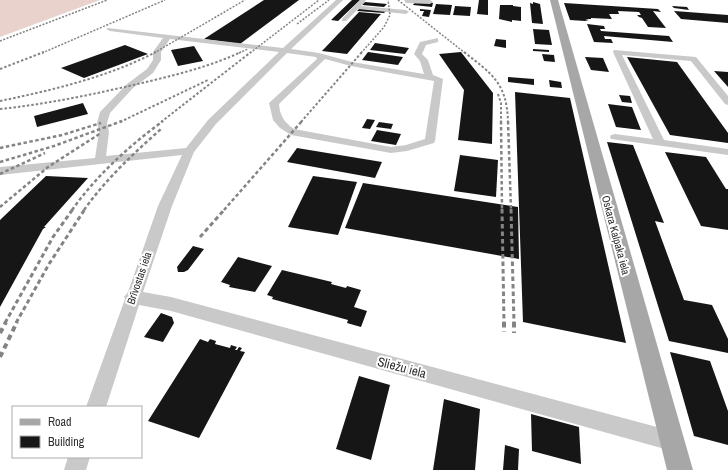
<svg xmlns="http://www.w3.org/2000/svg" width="728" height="470" font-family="'Archivo Narrow',sans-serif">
	<rect width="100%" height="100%" fill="#fff"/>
	<path fill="#e9d1cc" d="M0,0H100L0,37Z"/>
	<path fill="#161616" d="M264,0H299L240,44L204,39Z
		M352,0H360L338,21L331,20Z
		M479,0H488V15L477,14Z
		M365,2L387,4L384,7L362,5Z
		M415,2L433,3L432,7L413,5Z
		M533,2L540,4L543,24L532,23L530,3L533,4Z
		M564,3L658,9L661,12L653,11L666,28L648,27L642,18L639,17L637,15H641L639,12L618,11L619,14H609L612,19L591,18V19H585L589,20L585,21L570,20Z
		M436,4L452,5L450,15L433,14Z
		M500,5H513V6L521,7V21L512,20V22L499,19Z
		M455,6L471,7L470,16L453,15Z
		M672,6L687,7L689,10L674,8Z
		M360,8L386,11L384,13L357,11Z
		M420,9L431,10L429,17L422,16L424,11H420Z
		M674,11L728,15V23L681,19Z
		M359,12L381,14L347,54L322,51Z
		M587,24L604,26L605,29H600L601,31L669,36L673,42L604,36L605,39H611L613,43L594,42Z
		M533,29L549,30L552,45L535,44Z
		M496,39L506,40V48L494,46Z
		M375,43L409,48L405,54L370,50Z
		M125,45L148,54L84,78L61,68Z
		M194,46L203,61L178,66L171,50Z
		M533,49L549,50V52L533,51Z
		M368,52L403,57L398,65L362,60Z
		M461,52L493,93L492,144L458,140L464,90L439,54Z
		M542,54L554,55L555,62L544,61Z
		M585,57L603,58L609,72L591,70Z
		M627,57L677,62L728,133V143L670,135Z
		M714,71L728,72V87Z
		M508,77L534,79V85L508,82Z
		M549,80L561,82L562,88L550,87Z
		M515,92L570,98L626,343L523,322Z
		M619,95L630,96L632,103L622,102Z
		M83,103L88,114L37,127L34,116Z
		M608,104L632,107L641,130L616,127Z
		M367,119L375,120L370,129L362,128Z
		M379,122L393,124L391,129L376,127Z
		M377,130L401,134L396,145L371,141Z
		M607,142L633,145L664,223L655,221L684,300L712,305L728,339V353L669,341Z
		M297,148L382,162L375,178L287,162Z
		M665,152L706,157L726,189H728V230L701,226Z
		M460,155L498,160L496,197L454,191Z
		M46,176L88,178L44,227H46L43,229L0,307V220Z
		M313,176L357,182L338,235L288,227Z
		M363,183L518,207L519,259L345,228Z
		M193,246L204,249L188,270L184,272H178L177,267Z
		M238,257L272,266L255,292L229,287L230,285L221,282Z
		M282,270L332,282L331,284L346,288L347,286L361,290L354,307L367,311L361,327L347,323L348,320L272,299L273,297L267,295Z
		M161,313L172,317L174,323L163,342L144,337Z
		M200,339L208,342L210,339L216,341L215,344L230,348L231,345L237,347L235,350H237L239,347L242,348L240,351L245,352L199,438L148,421Z
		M670,352L710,361L728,411V445L694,436Z
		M359,376L390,385L371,460L336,449Z
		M444,399L480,409L475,470H433Z
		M531,414L579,427L581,464L532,451Z
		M505,445L519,449L518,470H503Z"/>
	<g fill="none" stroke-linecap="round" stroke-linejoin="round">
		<path fill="#c9c9c9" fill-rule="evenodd" d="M336,0H343L291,49L319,53L352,62L424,74L420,61L414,54L420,42L438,38V42L426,45L422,54L428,60L433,75L443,79L435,141L434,143L407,151L391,153L291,135L280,128L273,120L269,103L317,59L316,57L287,53L216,124L194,152L172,206L143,292L171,297L672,431L679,434L682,441L679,448L672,451L171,311L139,305L106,407H86L125,299L124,297L128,292L158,206L182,155L0,175V167L95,158L99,132L97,123L100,112L127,84L147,69L153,60V52L163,38L110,31L106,29L108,28L283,48ZM170,39L279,52L208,120L186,148L106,156L109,132L107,123L110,113L133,88L153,73L161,60V52ZM325,59L351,66L434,81L425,139L406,145L391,147L294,129C284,122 280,116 279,104Z
			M360,0H366L361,6L406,10L409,12L406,14L358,9L346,21H342V19Z
			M404,0H430L433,2L430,4L406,3Z
			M614,50L696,57L728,96V105L725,104L691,61L622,55L664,140L728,149V155L611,139L610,137L611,135L615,134L653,139L613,52Z
			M68,457H90L86,470H64Z"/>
		<path fill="#a7a7a7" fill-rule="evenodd" d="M550,0H558L693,470H667Z"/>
		<path stroke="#848484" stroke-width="1.5" stroke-dasharray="2 1.5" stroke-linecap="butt" d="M398,0L465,53
			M297,24L329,0
			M0,41L107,0
			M42,53L165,0
			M154,53L245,0
			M239,53L248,49
			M250,53L319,0
			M361,53L384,27L390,15L388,0"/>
		<path stroke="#848484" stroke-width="2" stroke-dasharray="2.5 2" stroke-linecap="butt" d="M464,52C492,74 507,83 508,122
			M0,69L44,52
			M498,94L501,103V122
			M0,101C53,90 108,77 156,52
			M0,109C48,104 95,94 142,83C175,75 209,67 241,52
			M120,122L208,80
			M161,122L251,52
			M301,122L362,52"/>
		<path stroke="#848484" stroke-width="2.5" stroke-dasharray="3.5 2.5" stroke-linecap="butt" d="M501,121L502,210
			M508,121L511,210
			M0,148L62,135L101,123
			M0,162L54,146L122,121
			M0,174L45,153
			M0,207L48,167L101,133
			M72,210C97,175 129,146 163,121
			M84,210C106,179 133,154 161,129
			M224,210L302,121"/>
		<path stroke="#848484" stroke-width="3" stroke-dasharray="4.5 3" stroke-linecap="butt" d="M502,209L504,323
			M511,209L514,323
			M200,237L225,209
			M5,323L53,237L73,209
			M16,323L49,264L85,209"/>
		<path stroke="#848484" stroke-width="4" stroke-dasharray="5.5 4" stroke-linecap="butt" d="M504,322V332
			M514,322V333
			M0,333L6,322
			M0,357L17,322"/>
	</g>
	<g text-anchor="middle" stroke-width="4" stroke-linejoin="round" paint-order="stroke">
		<g font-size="11" fill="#2f2f2f" stroke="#fff">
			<text transform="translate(616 235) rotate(75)" y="4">Oskara Kalpaka iela</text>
			<text transform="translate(139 278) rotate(-71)" y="4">Brīvostas iela</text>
		</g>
		<g font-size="13" fill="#2f2f2f" stroke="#fff">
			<text transform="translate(402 367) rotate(15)" y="5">Sliežu iela</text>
		</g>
	</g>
	<rect x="12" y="406" width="130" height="52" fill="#ffffff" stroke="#acacac"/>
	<rect x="20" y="419" width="20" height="6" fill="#a7a7a7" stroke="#acacac"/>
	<text x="48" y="426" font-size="12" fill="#2f2f2f">Road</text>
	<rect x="20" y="436" width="20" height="12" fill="#161616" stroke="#acacac"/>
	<text x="48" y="446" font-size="12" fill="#2f2f2f">Building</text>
</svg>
